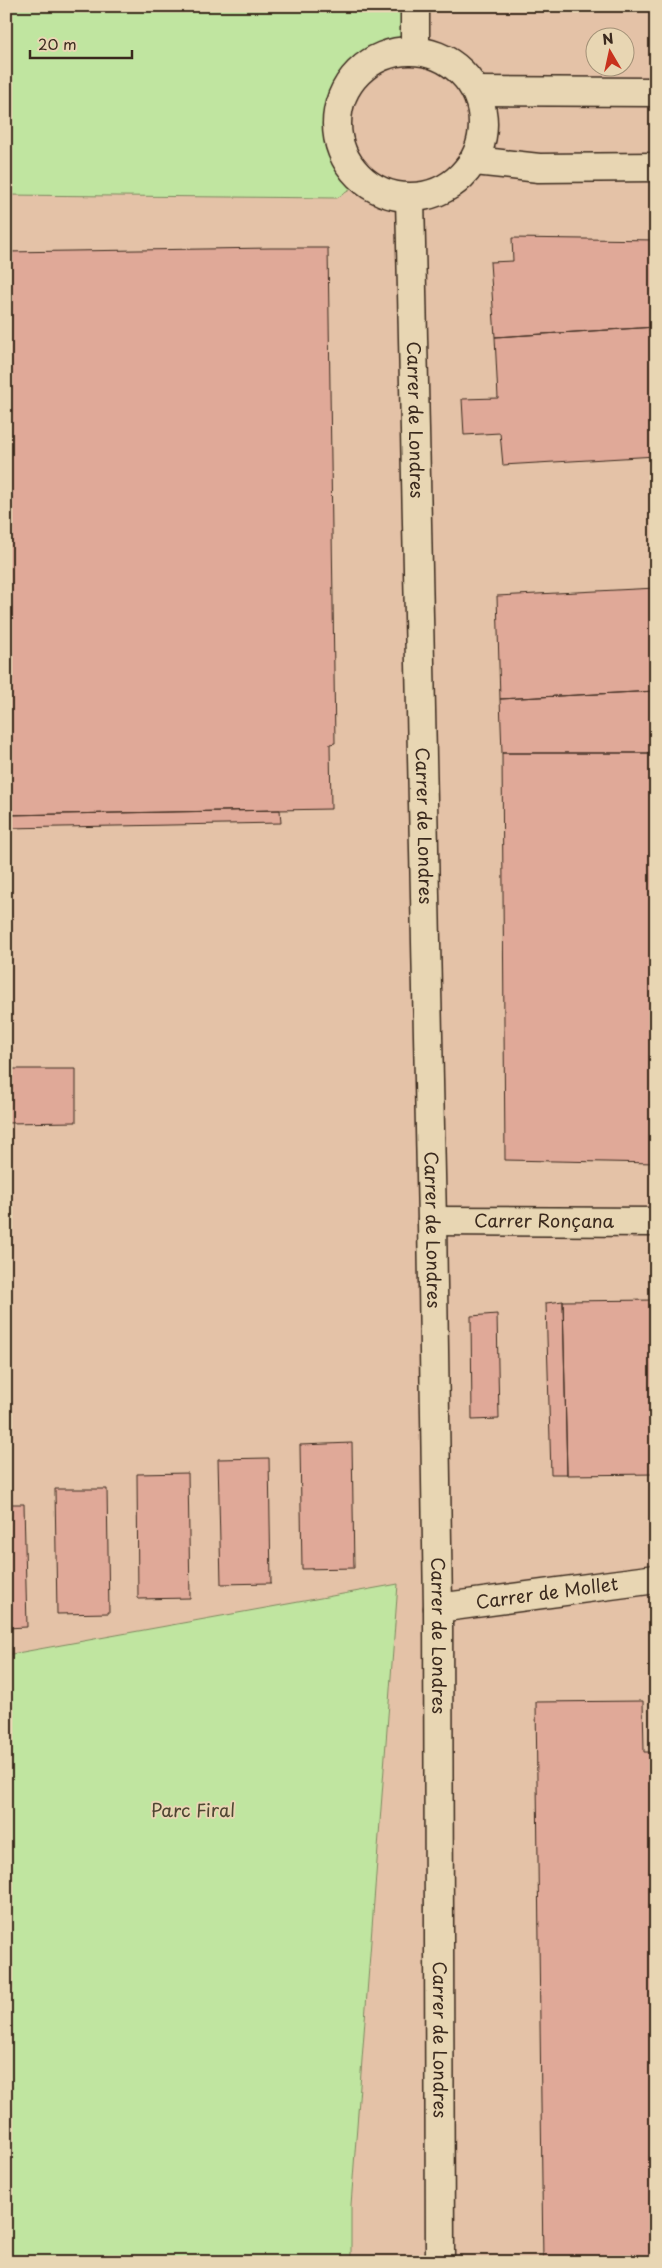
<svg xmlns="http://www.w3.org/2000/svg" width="662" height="2268" font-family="'Playpen Sans',sans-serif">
	<rect width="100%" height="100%" fill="#e6cdae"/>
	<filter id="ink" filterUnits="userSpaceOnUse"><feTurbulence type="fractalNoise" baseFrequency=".02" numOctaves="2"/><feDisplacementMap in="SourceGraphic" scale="10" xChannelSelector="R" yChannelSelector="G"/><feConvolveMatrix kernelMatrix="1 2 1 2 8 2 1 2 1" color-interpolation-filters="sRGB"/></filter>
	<g filter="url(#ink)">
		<path fill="#e4c2a7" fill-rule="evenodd" d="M415,6H656V2262H351V2205L398,1584L6,1655V195L337,198L364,181L347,162L337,138V113L347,86L364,66L386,54L415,50ZM594,38H624V68H594Z"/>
		<path fill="#c0e5a0" stroke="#7e885f" d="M6,6H415V50C406,51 393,51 385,55C343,73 325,120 346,161C350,168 358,175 364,181L337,198L6,195Z
			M398,1584L351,2205V2262H6V1655Z"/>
		<path fill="#e0a998" stroke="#3b2a1e" d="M512,238L656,240V327L495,337L490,262L513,261Z
			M271,248H328L335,743L330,744L331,809L6,815V252Z
			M656,327V456L503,465L500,433L464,435L462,399L498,398L495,337Z
			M656,588V691L500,699L497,596Z
			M656,691V753H502L500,699Z
			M502,753H656V1163L505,1160Z
			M280,810L281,823L6,828V815Z
			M6,1069H76V1122L6,1123Z
			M656,1300V1474L567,1475L563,1301Z
			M563,1301L567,1474H551L546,1303Z
			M497,1314L499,1419L472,1420L471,1316Z
			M352,1443L354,1568L302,1569L300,1445Z
			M269,1458L271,1583L221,1584L218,1459Z
			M188,1473L190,1598L138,1599L137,1474Z
			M55,1489H107L109,1613L57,1614Z
			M6,1504H24L27,1627L6,1628Z
			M643,1701L644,1752H656V2262H543L536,1702Z"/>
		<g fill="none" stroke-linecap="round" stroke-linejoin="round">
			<defs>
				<g id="minor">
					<path d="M415,6V50"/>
					<circle cx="410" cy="124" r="73"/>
					<path d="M477,91L656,92"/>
					<path d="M475,161L539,168L656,167"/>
					<path id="s1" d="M410,198L432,1221L438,1608L440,2262"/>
					<path id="s2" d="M432,1221L656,1222"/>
					<path id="s3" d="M438,1608L656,1579"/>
				</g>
			</defs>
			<use href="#minor" stroke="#3b2a1e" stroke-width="31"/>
			<use href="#minor" stroke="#e8d6b3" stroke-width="28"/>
		</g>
	</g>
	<g text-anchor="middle" stroke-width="4" stroke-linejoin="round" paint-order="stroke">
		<g font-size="18" fill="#3b2a1e" stroke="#e8d6b3">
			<text dy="6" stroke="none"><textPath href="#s1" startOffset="222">Carrer de Londres</textPath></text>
			<text dy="6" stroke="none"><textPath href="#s1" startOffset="628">Carrer de Londres</textPath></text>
			<text dy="6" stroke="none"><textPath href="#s2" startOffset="112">Carrer Ronçana</textPath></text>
			<text dy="6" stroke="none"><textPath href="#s1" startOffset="1032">Carrer de Londres</textPath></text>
			<text dy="6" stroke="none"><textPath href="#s3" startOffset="110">Carrer de Mollet</textPath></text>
			<text dy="6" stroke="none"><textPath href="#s1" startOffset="1438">Carrer de Londres</textPath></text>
			<text dy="6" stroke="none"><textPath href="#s1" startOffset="1842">Carrer de Londres</textPath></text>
		</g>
		<g font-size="18" fill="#4f4632" stroke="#e8d6b3">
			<text x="193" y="1817">Parc Firal</text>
		</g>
	</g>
	<rect width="662" height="2268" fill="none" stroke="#e8d6b3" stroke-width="25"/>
	<rect x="12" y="12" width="637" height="2243" fill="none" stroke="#3b2a1e" stroke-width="2" filter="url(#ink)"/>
	<g transform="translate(610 52) rotate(351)"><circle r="24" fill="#e8d6b3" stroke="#a39177"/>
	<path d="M0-4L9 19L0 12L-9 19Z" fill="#c8321e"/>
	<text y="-8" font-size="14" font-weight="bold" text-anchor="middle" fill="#3b2a1e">N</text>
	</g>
	<path d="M30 50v8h102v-8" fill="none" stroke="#3b2a1e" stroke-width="2.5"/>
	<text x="38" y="50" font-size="15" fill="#3b2a1e" stroke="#e8d6b3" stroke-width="4" paint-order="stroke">20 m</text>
</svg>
